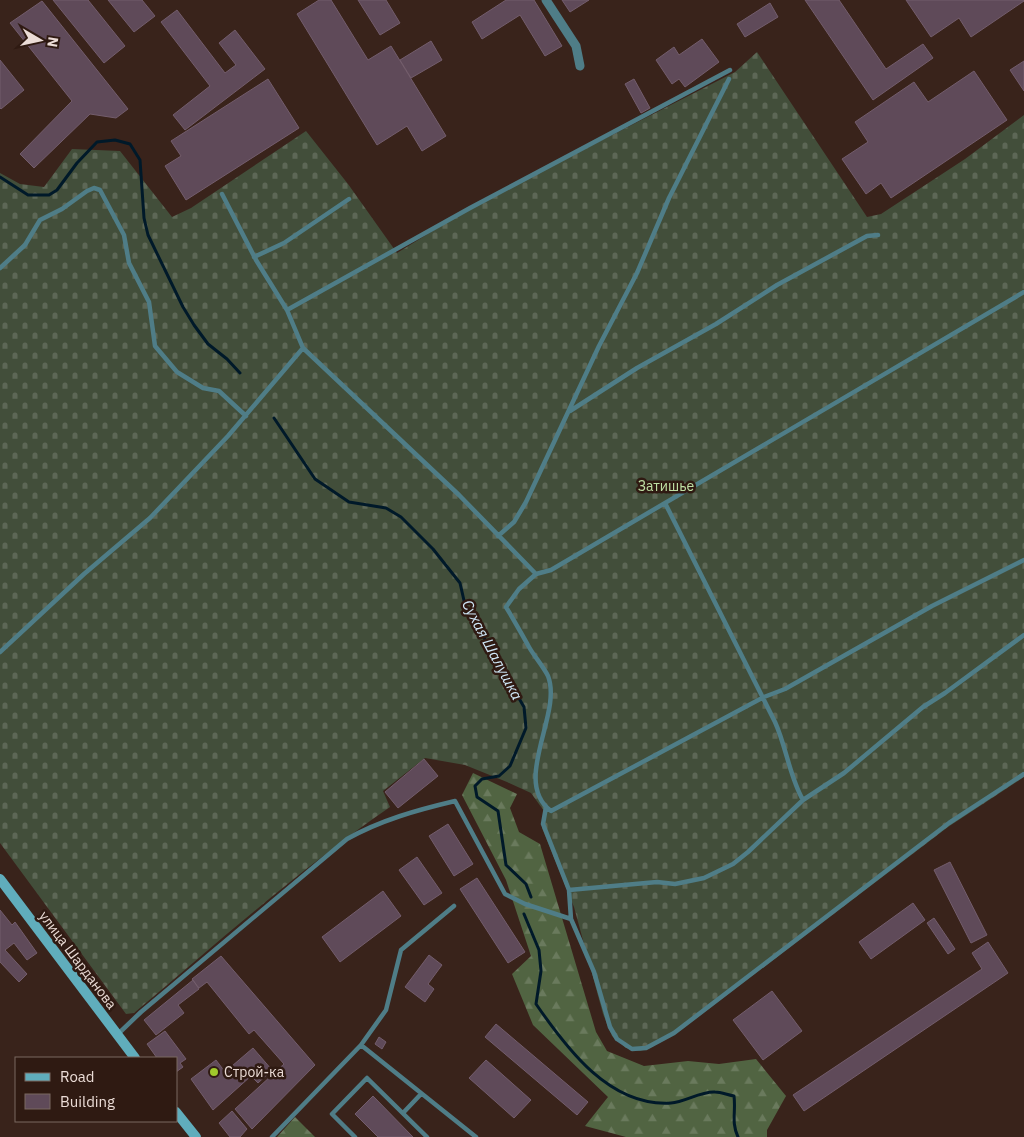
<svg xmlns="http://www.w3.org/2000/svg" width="1024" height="1137" font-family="'IBM Plex Sans',sans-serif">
	<defs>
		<pattern id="forest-firs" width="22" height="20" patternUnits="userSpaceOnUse" patternTransform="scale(1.25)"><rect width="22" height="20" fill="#516442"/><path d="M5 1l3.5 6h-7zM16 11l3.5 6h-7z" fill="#6a7a5d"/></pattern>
		<pattern id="cemetery-stones" width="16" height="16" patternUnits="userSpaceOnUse" patternTransform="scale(1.25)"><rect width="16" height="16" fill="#424e3a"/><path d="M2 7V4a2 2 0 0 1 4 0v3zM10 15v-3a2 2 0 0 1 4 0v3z" fill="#5d6756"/></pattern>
	</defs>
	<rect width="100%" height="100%" fill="#39231b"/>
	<path fill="url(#forest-firs)" d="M473,773L517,794L510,808L519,832L540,844L596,1032L607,1051L644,1066L688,1061L719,1064L756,1059L786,1096L767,1130V1137H626L585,1126L608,1097L533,1025L512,974L531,956L506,880L462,795Z
		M295,1117L315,1137H277Z"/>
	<path fill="url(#cemetery-stones)" d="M757,52L867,217L881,214L965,159L1024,115V777L948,827L677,1033L650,1048L640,1051L626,1048L612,1036L603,1014L574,907L542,828L544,811L531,793L507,782L465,765L425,758L383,791L390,807C300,869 218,942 134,1013L126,1014L0,843V173L20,184L44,187L72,149L120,151L172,217L191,208L306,131L348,184L397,253L470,208L735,72Z"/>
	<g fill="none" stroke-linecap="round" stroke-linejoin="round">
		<path stroke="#001929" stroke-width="3" d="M0,177L28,195H49L57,190L77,163L97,142L115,140L130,144L140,160L144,218L148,235L183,307L194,325L208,344L227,359L240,373
			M274,418L315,479L349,502L386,508L401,517L433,549L460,583L465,605L524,707L526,728L510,766L499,776L482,779L475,786L477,797L498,811L506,865L526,884L531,897
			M524,914L539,950L541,971L536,1004C567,1049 610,1107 671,1103C685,1102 701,1091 715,1092C721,1092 728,1095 734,1096C736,1112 731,1122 738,1137"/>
	</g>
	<path fill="#5f4a59" stroke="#735d6c" d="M53,0H88L125,46L104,63Z
		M108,0H142L155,16L134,32Z
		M319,0H331L368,60L391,46L446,136L422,151L407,126L377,145L297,14Z
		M358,0H386L400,23L380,35Z
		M506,0H534L562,46L545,56L520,15L482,39L472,22Z
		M562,0H589L570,12Z
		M805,0H839L886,69L923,44L933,58L873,100Z
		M906,0H1024V1L971,37L959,18L931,37Z
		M42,1L128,109L116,118L90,114L34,168L20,154L72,101L10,23Z
		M770,3L778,17L745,37L737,24Z
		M177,10L225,73L236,65L219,43L235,30L265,69L185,130L173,115L210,86L161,22Z
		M702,39L719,62L685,87L679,79L672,84L656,60L674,47L679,55Z
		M431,41L442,60L411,78L400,60Z
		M0,60L24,90L1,109L0,108Z
		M1024,61V91L1010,70Z
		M974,71L1007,120L891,198L881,183L866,194L842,159L868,142L855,122L914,82L928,102Z
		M268,79L299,128L186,200L165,166L181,156L171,141Z
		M634,79L650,108L641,113L625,84Z
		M424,759L438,776L398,808L385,792Z
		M448,824L473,864L454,876L429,836Z
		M417,857L442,893L424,905L399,870Z
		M950,862L987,935L971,943L934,870Z
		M477,878L525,952L508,963L460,889Z
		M383,891L401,916L340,962L322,937Z
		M913,903L925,920L871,959L859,942Z
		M0,910L12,925L15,922L37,953L27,960L14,943L5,950L27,974L19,982L0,962Z
		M934,918L955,949L948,954L927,923Z
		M988,942L1008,973L804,1111L793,1095L982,969L972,953Z
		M429,955L442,965L428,984L434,989L425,1002L405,987Z
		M221,956L315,1065L252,1129L235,1109L284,1064L254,1030L249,1034L207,982L199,988L192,979Z
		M193,980L199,989L178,1005L184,1013L156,1035L144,1020Z
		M772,991L802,1031L763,1060L733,1020Z
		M496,1024L588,1102L577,1115L485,1037Z
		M165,1031L186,1059L180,1063L183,1067L176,1072V1058H157L147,1044Z
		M379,1037L386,1042L382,1049L375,1044Z
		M253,1048L272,1070L258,1083L251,1076L213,1110L191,1079L216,1060L225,1072Z
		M486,1060L531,1100L514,1118L469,1078Z
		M373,1096L413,1137H378L355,1114Z
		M232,1111L247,1129L240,1137H230L219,1123Z"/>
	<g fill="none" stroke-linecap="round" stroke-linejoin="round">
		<path stroke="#4f7d87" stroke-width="4.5" d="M222,194L256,260L287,310
			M254,257L284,243L349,199
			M0,268L25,245L40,220L62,209L87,191L94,188L100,190L124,235L129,263L149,302L155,346L177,372L203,388L219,391L246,416
			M303,348L287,310L470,208L730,70
			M570,411L637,368L716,324L777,285L867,236L878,235
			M665,503L775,722C786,746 790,778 803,800L844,773L923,707L945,693L1024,635
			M498,536L514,522L526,502L599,346L637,273L669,198L729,79
			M536,574L519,589L506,607C514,620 521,633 529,647C534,656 543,666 548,676C563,714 511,781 551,811L764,697L785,689L932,606L1024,560
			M0,652L84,574L150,518L228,436L303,348L459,495L536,574L551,570L1024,292
			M546,807L543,824L569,890
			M571,919L569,890L657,882L675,884L704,878L733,864L748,852L803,800
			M118,1034L141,1012L347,839C381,820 417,810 455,801L505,894L525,904L571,919L594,972L610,1027L617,1039L632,1049L646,1048L674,1033L949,823L1024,774
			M361,1045L386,1010L401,950L454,906
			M403,1113L421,1094
			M272,1137L361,1045L476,1137
			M355,1137L332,1114L367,1078L427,1137"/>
		<path stroke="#4f7d87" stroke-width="9" d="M546,0L576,46L580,66"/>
		<path stroke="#60adbc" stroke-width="10" d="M0,879L135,1058
			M176,1112L196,1137"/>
	</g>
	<circle fill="#a0c92c" stroke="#2f1a12" stroke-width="2" cx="214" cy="1072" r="5"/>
	<g text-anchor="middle" stroke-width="5" stroke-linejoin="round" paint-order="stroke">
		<g font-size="14" fill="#bfe0a5" stroke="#2f1a12">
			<text x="666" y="491">Затишье</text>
		</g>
		<g font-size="14" fill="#ebdcd6" stroke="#2f1a12">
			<text transform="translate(78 960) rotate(53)" y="5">улица Шарданова</text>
		</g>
		<g font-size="14" fill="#ebdcd6" stroke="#2f1a12" text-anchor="start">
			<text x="224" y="1077">Строй-ка</text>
		</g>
		<g font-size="15" font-style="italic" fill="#d0e8f9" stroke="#2f1a12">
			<text transform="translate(492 650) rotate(62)" y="5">Сухая Шалушка</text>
		</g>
	</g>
	<rect x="15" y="1057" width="162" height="65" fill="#2f1a12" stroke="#7a6860"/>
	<rect x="25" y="1073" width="25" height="8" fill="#60adbc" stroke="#7a6860"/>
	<text x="60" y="1082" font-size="15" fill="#ebdcd6">Road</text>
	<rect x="25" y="1094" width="25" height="15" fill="#5f4a59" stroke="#7a6860"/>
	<text x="60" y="1107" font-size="15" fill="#ebdcd6">Building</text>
	<g transform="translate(40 40) rotate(99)" stroke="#2f1a12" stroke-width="4" paint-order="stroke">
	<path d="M0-4L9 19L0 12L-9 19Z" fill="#ebdcd6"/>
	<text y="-8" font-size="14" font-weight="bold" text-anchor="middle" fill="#ebdcd6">N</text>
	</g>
</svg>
